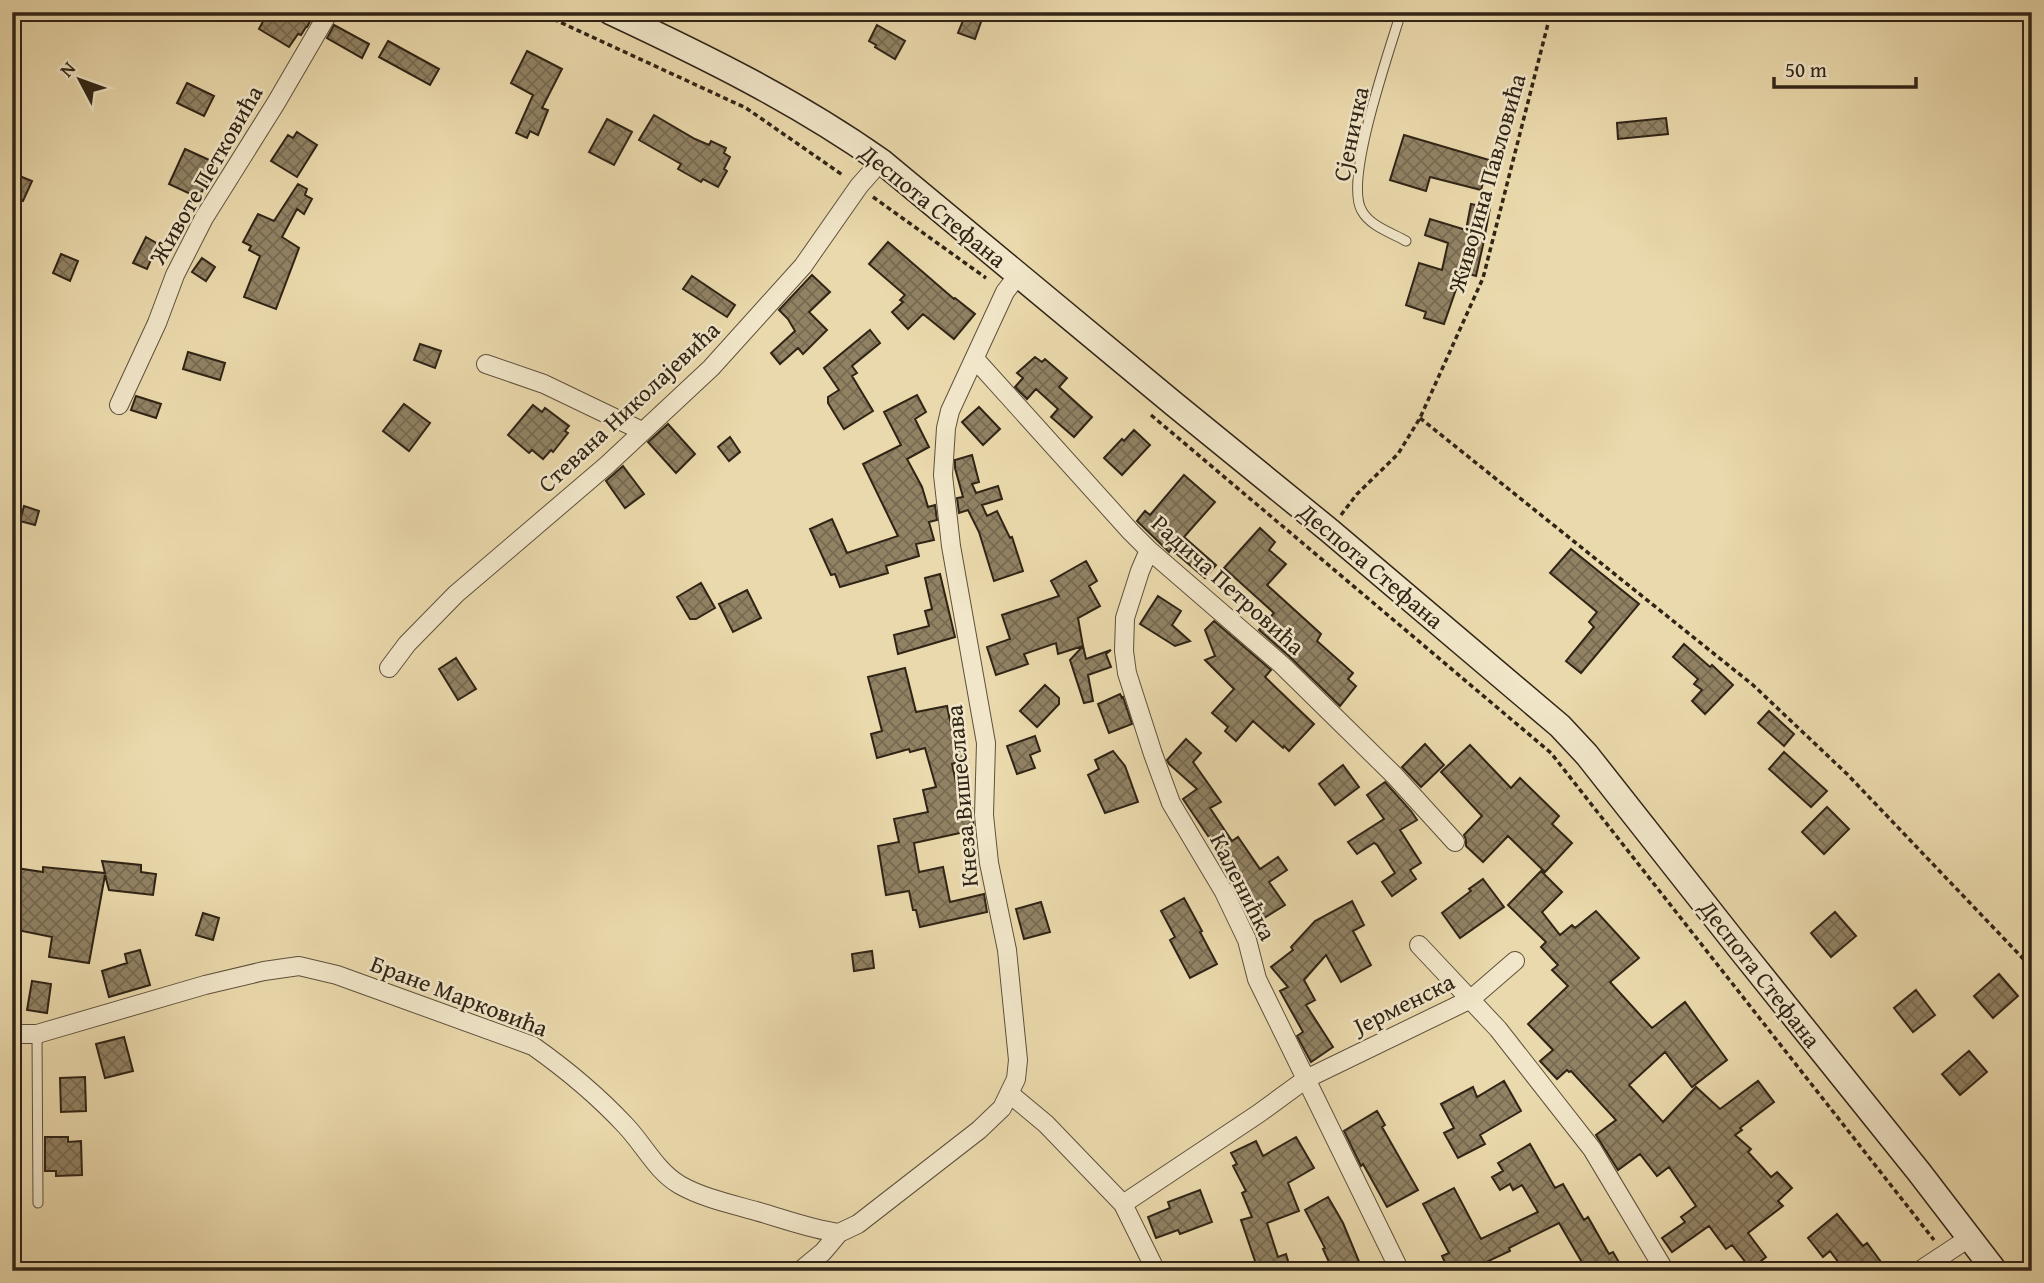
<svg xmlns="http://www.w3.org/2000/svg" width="2044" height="1283" font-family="'Gentium Book Plus',serif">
	<defs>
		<pattern id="building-cross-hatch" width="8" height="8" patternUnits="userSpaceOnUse" patternTransform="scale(1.75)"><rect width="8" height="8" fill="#918264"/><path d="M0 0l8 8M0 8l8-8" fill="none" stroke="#776a51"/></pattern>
	</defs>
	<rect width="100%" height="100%" fill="#ead9ac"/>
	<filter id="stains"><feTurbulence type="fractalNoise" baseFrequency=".00286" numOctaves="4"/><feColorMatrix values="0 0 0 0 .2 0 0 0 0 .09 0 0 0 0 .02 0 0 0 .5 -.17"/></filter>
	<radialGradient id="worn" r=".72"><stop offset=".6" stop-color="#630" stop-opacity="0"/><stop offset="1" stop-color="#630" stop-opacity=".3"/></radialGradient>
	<path fill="url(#building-cross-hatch)" stroke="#302416" stroke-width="2" d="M268,12H314V14L307,27H306L301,35L298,34L289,47L259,29Z
		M966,13L982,19L975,39L958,33Z
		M334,25L369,44L362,58L327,38Z
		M877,25L905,41L895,59L875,47L876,45L869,41Z
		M388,41L439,69L430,85L379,57Z
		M527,51L562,69L542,108L548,110L538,135L530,131L527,138L516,133L533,95L511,83Z
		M187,83L214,96L204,116L177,103Z
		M654,115L695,139L709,145L711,141L726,148L724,153L730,157L724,169L727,171L718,187L703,179L701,182L678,169L681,164L639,140Z
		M1666,118L1668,134L1618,139L1617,123Z
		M607,119L632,132L614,165L589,152Z
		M297,132L317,145L297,177L271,161L288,135L293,138Z
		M1404,135L1489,160L1481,190L1430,177L1426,191L1390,180Z
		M185,149L216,163L199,198L169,184Z
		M12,173L32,181L23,201L12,196Z
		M298,184L307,189L305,195L312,199L304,214L297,209L282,237L299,248L276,309L244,297L260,256L249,250L251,246L243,242L258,214L274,221Z
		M1471,204L1490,208L1483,245L1476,276L1462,272L1444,324L1424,318L1426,312L1406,305L1419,263L1442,270L1448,243L1425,235L1430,219L1466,230Z
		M146,237L158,244L147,269L133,263Z
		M888,242L954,299L955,298L975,314L954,339L923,314L908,329L892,312L903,302L900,300L905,295L869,264Z
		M61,254L78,261L70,281L53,273Z
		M202,258L215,267L206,281L192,272Z
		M812,275L830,292L809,312L827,330L803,354L798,348L780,364L771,353L795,331L788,319L779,310Z
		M692,276L735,305L727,317L683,289Z
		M870,330L880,343L852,366L857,373L852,376L873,411L844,429L828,403V397L839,390L824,368Z
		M420,344L441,351L435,368L414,360Z
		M188,352L225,363L220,380L183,369Z
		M1035,357L1042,362L1045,359L1067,378L1059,387L1092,417L1074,437L1051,417L1058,409L1036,389L1027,399L1015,387L1023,378L1017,373Z
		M917,395L926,412L915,419L929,447L907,459L922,487L928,507L935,505L937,520L929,522L934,540L916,544L919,556L886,566L888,573L840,587L835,574L831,575L810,529L832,519L847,553L898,536L863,464L901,445L884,412Z
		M136,396L161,404L156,418L131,410Z
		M404,404L430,423L409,451L383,431Z
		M533,405L542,412L545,408L569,426L565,431L568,433L553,452L551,450L543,459L532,450L529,453L508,435Z
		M979,407L1000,429L983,445L962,422Z
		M668,424L695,454L676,473L648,442Z
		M1134,430L1150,445L1122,475L1104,458L1122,439L1124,441Z
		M730,437L740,452L729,461L718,447Z
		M972,455L979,482L972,484L976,493L998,486L1002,499L982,505L987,516L997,511L1010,538L1012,537L1023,571L994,581L979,532L968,510L959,513L957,498L963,497L955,468V460Z
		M623,466L644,494L625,508L606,481Z
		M1184,475L1215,502L1184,537L1216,565L1205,578L1171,549L1169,552L1137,521L1145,511L1150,515Z
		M24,506L39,511L35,525L20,521Z
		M1260,528L1275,542L1269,550L1286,564L1267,585L1321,634L1317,641L1353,673L1348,679L1356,686L1340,706L1290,657L1259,630L1274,613L1224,568Z
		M1571,549L1639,604L1581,673L1566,661L1594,627L1589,622L1597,612L1550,573Z
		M1086,561L1097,581L1089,586L1100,606L1078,618L1083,646L1058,654L1056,643L1024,654L1028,664L996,675L987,647L1010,639L1002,615L1059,596L1051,581Z
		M940,574L955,637L898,654L894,635L929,626L925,611L932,609L925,578Z
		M701,583L715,608L696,619H690L677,597Z
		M747,590L761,618L733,632L719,604Z
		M1158,596L1181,611L1172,625L1190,641L1175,646L1140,624Z
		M1214,621L1271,670L1265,677L1314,724L1289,751L1284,746L1283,748L1253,721L1236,741L1225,731L1228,727L1212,713L1234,689L1205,660L1215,656L1205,630Z
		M1684,644L1710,667L1712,665L1733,685L1705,714L1692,701L1702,690L1694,684L1698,679L1673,657Z
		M1083,646L1086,659L1111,650L1106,654L1111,667L1088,675L1093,701L1084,703L1070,660Z
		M456,658L476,689L458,700L439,669Z
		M905,668L916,712L947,706L955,745L964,743L968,759L952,764L962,810L972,808L974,830L914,843L919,872L943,867L950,902L984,894L987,912L920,927L916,910H913L909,891L886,895L878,846L899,842L894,819L928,812L923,790L936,787L925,748L910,752L909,749L877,758L871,734L882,731L868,677Z
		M1045,685L1059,698V704L1037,727L1020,711Z
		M1120,694L1122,698L1123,697L1132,724L1109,733L1098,704Z
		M1769,711L1794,734L1784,746L1758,723Z
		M1035,736L1040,751L1030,755L1035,768L1017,774L1007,746Z
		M1186,739L1201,753L1193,762L1221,802L1210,808L1232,841L1238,837L1260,869L1278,857L1287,870L1269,882L1285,905L1261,920L1238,884L1240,883L1183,799L1197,789L1169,764L1167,760Z
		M1425,744L1444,765L1421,787L1402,767Z
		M1470,745L1511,788L1520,778L1559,816L1552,824L1572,843L1545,872L1508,836L1483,862L1466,846V840L1464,835L1482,816L1441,772Z
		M1113,751L1125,766L1138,802L1105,813L1088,775L1099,769L1095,760Z
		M1784,752L1827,791L1811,807L1769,769Z
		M1343,765L1359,787L1335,805L1319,784Z
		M1385,782L1411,811L1417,820L1400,830L1421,863L1410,870L1416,879L1392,896L1382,882L1395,873L1377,845L1374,843L1357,854L1348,842L1384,819L1367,795Z
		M1827,807L1849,829L1824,854L1802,832Z
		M102,861L141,865V872L156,874L153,895L109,890L105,875L89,963L49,957L52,937L12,929V890L16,868L43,872V867L105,873Z
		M1541,871L1562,892L1542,912L1560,935L1572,925L1575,928L1596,911L1639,958L1610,982L1652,1028L1685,1002L1727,1060L1692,1087L1665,1052L1629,1085L1663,1122L1696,1087L1720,1109L1758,1081L1774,1102L1740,1128L1742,1130L1735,1135L1751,1149L1748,1152L1771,1177L1777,1172L1792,1188L1778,1201L1783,1206L1748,1233L1766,1257L1751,1269L1732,1245L1726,1249L1709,1226L1672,1252L1662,1238L1685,1222L1681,1217L1696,1206L1669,1167L1657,1176L1640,1154L1618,1170L1596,1135L1616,1120L1571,1071L1569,1072L1567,1070L1557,1079L1540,1061L1553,1050L1528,1024L1568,986L1552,970L1558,965L1541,947L1546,942L1508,905Z
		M1483,879L1504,907L1460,938L1442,913L1471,891L1469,889Z
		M1184,898L1202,931L1200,932L1217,964L1190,978L1170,940L1175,937L1161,911Z
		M1352,901L1364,925L1353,931L1371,965L1341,982L1326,955L1304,980L1315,1000L1306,1005L1333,1047L1311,1062L1297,1036L1303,1032L1280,991L1288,987L1271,967L1293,950L1291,947L1315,921Z
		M1041,902L1050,932L1024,939L1016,909Z
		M1835,912L1856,936L1831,957L1811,933Z
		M203,913L219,918L213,940L196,935Z
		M140,950L150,985L109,997L102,971L127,963L125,954Z
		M872,951L874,968L854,971L852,954Z
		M1999,974L2018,996L1993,1018L1974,996Z
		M32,981L51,984L47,1013L27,1010Z
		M1916,990L1935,1015L1913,1032L1894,1008Z
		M124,1037L133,1071L105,1078L96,1044Z
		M1969,1051L1987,1072L1960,1095L1942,1074Z
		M85,1077L86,1111L61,1112L60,1078Z
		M1504,1081L1521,1111L1480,1135L1485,1144L1458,1158L1444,1133L1454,1128L1441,1104L1473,1087L1477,1097Z
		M1377,1111L1385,1125L1382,1127L1418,1190L1387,1207L1363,1164L1361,1166L1344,1131Z
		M45,1137H68V1142L81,1141L82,1175L56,1176V1171H45Z
		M1296,1137L1314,1168L1288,1183L1299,1211L1267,1223L1278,1257L1286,1254L1291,1271H1246L1245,1268L1256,1264L1241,1220L1252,1217L1242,1193L1246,1191L1233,1166L1237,1164L1231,1153L1256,1141L1263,1156Z
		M1530,1144L1555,1188L1563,1184L1584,1220L1588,1217L1609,1254L1613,1252L1624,1271H1587L1559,1223L1509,1248L1510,1251L1467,1271H1449L1442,1256L1449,1253L1423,1204L1454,1188L1481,1239L1538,1212L1522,1185L1513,1190L1510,1184L1500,1190L1492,1177L1503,1171L1498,1163Z
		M1200,1190L1212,1222L1180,1234L1178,1230L1156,1238L1148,1217L1170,1208L1168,1202Z
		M1328,1197L1343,1223L1360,1264L1345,1271H1333L1323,1249L1325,1248L1305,1210Z
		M1837,1214L1863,1246L1867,1243L1881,1262L1870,1271H1845L1830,1251L1823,1257L1808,1238Z"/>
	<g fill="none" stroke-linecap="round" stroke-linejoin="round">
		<defs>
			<path id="service" d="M1401,12C1390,50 1343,181 1362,211C1370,226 1392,233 1406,241
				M37,1034L38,1203"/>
			<path id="minor" d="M975,359L1131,532L1149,550L1282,665L1394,775L1455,842
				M486,364L544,384L642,431
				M119,405L157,323L175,275L204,218L276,103L329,12
				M1149,550L1140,571L1125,618L1124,651L1127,673L1153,754L1171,803L1224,892L1247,940L1257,979L1400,1271
				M389,668L407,644L456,594L607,465L711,368L803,266L859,186L881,161
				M1419,945L1498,1029L1592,1149L1665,1271
				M12,1034H37L205,985L264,971L299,966L337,975L533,1046C567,1070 598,1096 626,1126C644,1145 657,1172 680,1185C703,1198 731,1204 756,1211C784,1219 810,1229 839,1233
				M1010,1094L1046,1124L1123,1204L1156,1271
				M1123,1204L1258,1114L1306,1079L1471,999L1515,961
				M800,1271L823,1252L839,1233L858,1224L979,1130L1002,1108L1016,1079L1018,1060L1007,950L989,863L984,815L986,743L951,546L943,475L946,428L950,411L1005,292L1018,275
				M1919,1271L1969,1238"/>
			<path id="secondary" d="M610,12C704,56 796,101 881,161L1174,404L1330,531L1560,726L1587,755L1740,949L1919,1172L1995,1271"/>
		</defs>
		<use href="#service" stroke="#5e513c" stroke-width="11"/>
		<use href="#minor" stroke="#5e513c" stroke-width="20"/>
		<use href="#secondary" stroke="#302416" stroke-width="27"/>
		<path stroke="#302416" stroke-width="3.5" stroke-dasharray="5 3.5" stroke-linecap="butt" d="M538,12L746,108L844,176
			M873,197L986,278
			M1151,415L1551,753L1934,1240
			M1420,418L1753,685L1847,774L2032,968
			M1341,515L1357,494L1398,454L1420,418L1483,278L1551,12"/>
		<use href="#service" stroke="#f1e6c9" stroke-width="9"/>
		<use href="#minor" stroke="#f1e6c9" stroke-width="18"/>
		<use href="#secondary" stroke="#f1e6c9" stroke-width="24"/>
	</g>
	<g text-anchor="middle" stroke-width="5" stroke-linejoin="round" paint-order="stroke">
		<g font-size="24" fill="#302416" stroke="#f1e6c9">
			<text transform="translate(1351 134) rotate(-78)" y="8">Сјеничка</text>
			<text transform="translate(206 175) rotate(-60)" y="8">Животе Петковића</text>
			<text transform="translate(1487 183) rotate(-74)" y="8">Живојина Павловића</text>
			<text transform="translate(933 206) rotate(39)" y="8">Деспота Стефана</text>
			<text transform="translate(629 407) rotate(-43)" y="8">Стевана Николајевића</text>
			<text transform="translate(1371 566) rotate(40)" y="8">Деспота Стефана</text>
			<text transform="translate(1228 585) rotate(42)" y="8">Радича Петровића</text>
			<text transform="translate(962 796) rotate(-95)" y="8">Кнеза Вишеслава</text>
			<text transform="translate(1243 887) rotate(63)" y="8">Каленићка</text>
			<text transform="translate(1760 974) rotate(52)" y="8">Деспота Стефана</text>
			<text transform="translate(459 996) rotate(21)" y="8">Бране Марковића</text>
			<text transform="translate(1404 1004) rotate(-26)" y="8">Јерменска</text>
		</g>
	</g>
	<rect width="2044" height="1283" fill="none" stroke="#ead9ac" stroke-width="42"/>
	<rect x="14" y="14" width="2016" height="1255" fill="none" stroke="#302416" stroke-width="3.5"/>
	<rect x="21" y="21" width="2002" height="1241" fill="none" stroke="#302416" stroke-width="2"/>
	<g transform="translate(80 80) rotate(311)" stroke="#f1e6c9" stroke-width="5" paint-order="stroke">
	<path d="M0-5L12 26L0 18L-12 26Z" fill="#302416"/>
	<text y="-10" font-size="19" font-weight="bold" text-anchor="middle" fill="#302416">N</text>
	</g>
	<path d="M1774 77v10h142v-10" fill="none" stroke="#302416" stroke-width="3.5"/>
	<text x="1785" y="77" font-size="21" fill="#302416" stroke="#f1e6c9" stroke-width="5" paint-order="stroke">50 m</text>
	<rect width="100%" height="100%" filter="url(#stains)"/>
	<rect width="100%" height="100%" fill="url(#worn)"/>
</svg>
